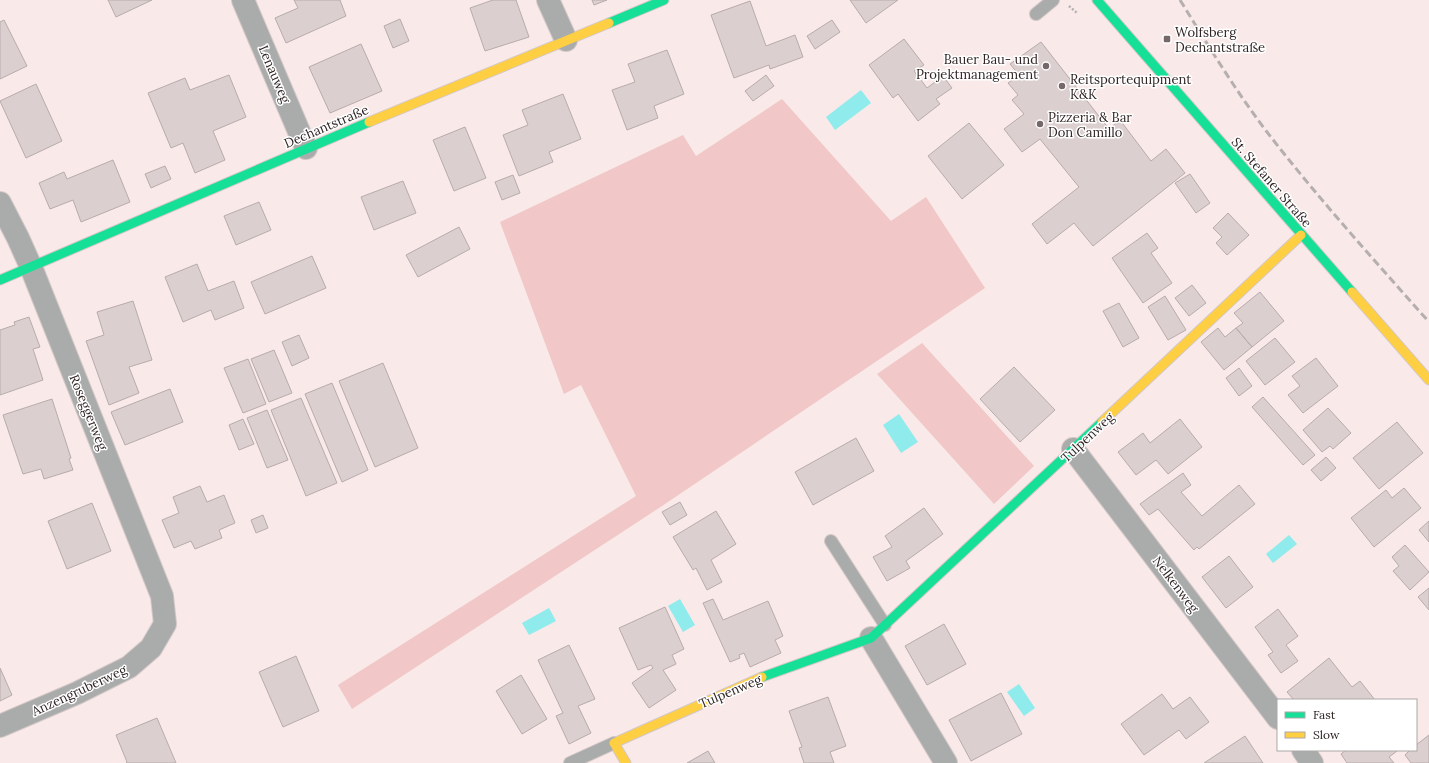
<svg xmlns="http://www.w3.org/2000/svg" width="1429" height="763" font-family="Lora,serif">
	<rect width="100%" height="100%" fill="#f9e9e9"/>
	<path fill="#f1c7c7" d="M782,99L891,221L926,197L985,288L662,506L352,709L338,685L636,496L581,385L564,394L500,222L683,135L696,156Z
		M922,343L1034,466L994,504L877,374Z"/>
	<path fill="#8febec" d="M861,90L871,103L835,130L826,117Z
		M899,414L918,442L901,453L883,425Z
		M1289,535L1297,544L1273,563L1266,554Z
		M680,599L695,625L683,632L668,606Z
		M549,608L556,621L529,635L522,623Z
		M1019,684L1035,708L1024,716L1007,692Z"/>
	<path fill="#dccfcf" stroke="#b8abab" d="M108,0H152L116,17Z
		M294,0H340L346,16L286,43L275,18L298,8Z
		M493,0H516L529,37L485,51L470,8Z
		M592,0H607L594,5Z
		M850,0H898L866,23Z
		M750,1L766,46L795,35L803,57L770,69L769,65L734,78L711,15Z
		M400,19L409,41L393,48L384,26Z
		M4,20L27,66L0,79V22Z
		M832,20L840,32L815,49L807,36Z
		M904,39L924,65L914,71L927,88L943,76L952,88L936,99L940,104L918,121L898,94L893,98L869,65Z
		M1041,42L1109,129L1120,120L1151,161L1166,149L1185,173L1093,246L1074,223L1047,244L1032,224L1079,187L1040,139L1022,152L1004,129L1024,114L1012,100L1018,95L1008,83L1019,75L1010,64Z
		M361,44L382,91L330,113L309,67Z
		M667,50L684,94L654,106L658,118L627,130L612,90L635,82L628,64Z
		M229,75L246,117L213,131L225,160L195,173L183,143L171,148L148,93L185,78L190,90Z
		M766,75L774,86L753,101L745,91Z
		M36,84L62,141L26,158L0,101Z
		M563,94L581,139L549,152L553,162L519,176L503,135L528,125L522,110Z
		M969,123L1004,165L962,199L928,156Z
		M465,127L486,178L454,191L433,140Z
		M113,160L130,202L81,222L73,200L50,209L39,183L64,172L67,179Z
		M165,166L171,179L151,188L145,174Z
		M1190,174L1210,203L1196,213L1175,183Z
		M513,175L520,193L502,200L495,182Z
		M403,181L416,213L374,230L361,197Z
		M259,202L271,230L236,245L224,216Z
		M1228,213L1249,235L1227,255L1216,243L1222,237L1213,228Z
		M459,227L470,249L418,277L406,255Z
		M1147,233L1158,248L1151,253L1172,283L1143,303L1112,258Z
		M312,256L326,288L265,314L251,282Z
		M197,264L208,291L234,281L244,308L215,320L211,310L183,322L165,277Z
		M1192,285L1206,303L1189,316L1175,298Z
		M1260,292L1284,321L1252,347L1236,328L1243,323L1234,313Z
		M1165,296L1186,330L1168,340L1148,307Z
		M133,301L152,360L129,367L139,393L109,405L86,341L104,335L97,312Z
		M1119,303L1139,338L1123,347L1103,311Z
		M29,317L40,347L33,349L43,380L0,395V330L15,325L14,322Z
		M1218,328L1225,337L1236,328L1252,347L1224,370L1201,342Z
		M299,335L309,358L292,366L282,342Z
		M1275,338L1295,362L1265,385L1246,361Z
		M274,350L292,393L269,402L251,359Z
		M1316,358L1338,386L1303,413L1288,395L1300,386L1292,376Z
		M248,359L266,404L243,413L224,368Z
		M383,363L418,448L375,467L339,381Z
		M1014,367L1055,410L1020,442L980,399Z
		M1239,368L1252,386L1239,396L1226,378Z
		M332,383L368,470L342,482L305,394Z
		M170,389L183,422L125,445L111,412Z
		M1263,397L1315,455L1303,465L1252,407Z
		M301,398L337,483L306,496L271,410Z
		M52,399L71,458L69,459L73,470L44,479L41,469L23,474L3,415Z
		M1328,408L1351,433L1333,449L1330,446L1322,452L1303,430Z
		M267,410L288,460L267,468L247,418Z
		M243,419L254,444L239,450L229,425Z
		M1180,419L1202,447L1168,474L1156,460L1136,475L1118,452L1143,433L1150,443Z
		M1397,422L1423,453L1379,489L1353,458Z
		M856,438L874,471L813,505L795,472Z
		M1326,457L1336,468L1321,481L1311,470Z
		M1183,473L1191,485L1181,492L1202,516L1239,485L1255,504L1199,549L1197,547L1194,550L1158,509L1149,515L1140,504Z
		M200,486L207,502L224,495L235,523L219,530L222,538L195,549L191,541L174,548L162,520L179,513L173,497Z
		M1404,488L1421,508L1374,547L1351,518L1386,490L1392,498Z
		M680,502L687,515L670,525L662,512Z
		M92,503L111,551L67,569L48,521Z
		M924,508L943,534L906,561L910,568L887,581L873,557L892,547L885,536Z
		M716,511L736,544L711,560L722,582L707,590L696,568L693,570L673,537Z
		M263,515L268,528L256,533L251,520Z
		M1429,521V542L1419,530Z
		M1405,545L1429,572L1410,590L1393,571L1399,566L1392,557Z
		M1229,556L1253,587L1226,608L1202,577Z
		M1429,588V610L1418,597Z
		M713,599L723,620L768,601L783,636L775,640L781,653L750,667L744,653L739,655L740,658L730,662L703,603Z
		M665,607L684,649L672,655L676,664L663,670L676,690L649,708L632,683L653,668L651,665L638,670L619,628Z
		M1278,609L1298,636L1286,645L1298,661L1281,673L1268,655L1273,652L1255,627Z
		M944,624L966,664L927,685L905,646Z
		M569,645L595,699L578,706L591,733L569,744L556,716L563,713L538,660Z
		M296,656L319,711L283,727L259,672Z
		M1329,658L1352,687L1360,681L1375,700H1294L1287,692Z
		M0,668L12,695L0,701Z
		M521,675L547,719L522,734L496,691Z
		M1001,693L1022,734L971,761L949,720Z
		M1162,694L1173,709L1190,697L1209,722L1186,739L1179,730L1144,755L1121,724Z
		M828,697L846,746L830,752L834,763H804L799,748L802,747L789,711Z
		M157,718L176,763H126L127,762L116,735Z
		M1429,735V763H1411L1405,755L1410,750H1416V745Z
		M1245,736L1263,763H1204Z
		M1346,750H1397V751L1389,757L1394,763H1347L1341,754Z
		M708,751L715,763H687Z"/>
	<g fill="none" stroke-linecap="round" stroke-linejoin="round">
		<defs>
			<path id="lane" d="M1036,14L1053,0
				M831,541L885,625
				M570,763L614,743"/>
			<path id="street" d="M243,0L306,148
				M548,0L566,40
				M0,203L18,238L31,267L162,596L165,624L151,648L129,667L77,693L0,726
				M1073,449L1278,718
				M871,638L946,763
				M1303,750L1312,763"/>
			<path id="fast" d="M1097,0L1352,292
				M609,23L664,0
				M0,280L369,122
				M762,677L871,638L1102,422"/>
			<path id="slow" d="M369,122L609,23
				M1352,292L1429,380
				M1102,422L1301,235
				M626,763L614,743L762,677"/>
		</defs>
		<use href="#lane" stroke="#d3c7c7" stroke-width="14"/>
		<use href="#street" stroke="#d3c7c7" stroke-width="24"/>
		<use href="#fast" stroke="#d3c7c7" stroke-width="11"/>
		<use href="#slow" stroke="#d3c7c7" stroke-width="11"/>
		<path stroke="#b2b0b0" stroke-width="2.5" stroke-dasharray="2 2" stroke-linecap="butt" d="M1069,6L1077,13"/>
		<use href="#lane" stroke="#aaacac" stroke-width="12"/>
		<use href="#street" stroke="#aaacac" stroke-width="22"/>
		<use href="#fast" stroke="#16e098" stroke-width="9"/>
		<use href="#slow" stroke="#ffcf43" stroke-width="9"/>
		<path stroke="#b6afaf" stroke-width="3" stroke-dasharray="8 4" stroke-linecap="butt" d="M1180,0C1208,45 1235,90 1267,132C1318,198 1374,260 1429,322"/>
	</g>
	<g fill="#766868" stroke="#fff" stroke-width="1.5">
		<rect x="1163" y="35" width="8" height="8" rx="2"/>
		<circle cx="1046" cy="66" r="4"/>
		<circle cx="1062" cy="86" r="4"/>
		<circle cx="1040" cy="124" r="4"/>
	</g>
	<g text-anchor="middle" stroke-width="3" stroke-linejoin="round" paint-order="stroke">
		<g font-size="13" fill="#2f2323" stroke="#fff" text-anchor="start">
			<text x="1175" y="37">Wolfsberg<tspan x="1175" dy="15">Dechantstraße</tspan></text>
			<text x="1038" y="64" text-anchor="end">Bauer Bau- und<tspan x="1038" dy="15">Projektmanagement</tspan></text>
			<text x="1070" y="84">Reitsportequipment<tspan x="1070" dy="15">K&amp;K</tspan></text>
			<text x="1048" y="122">Pizzeria &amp; Bar<tspan x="1048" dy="15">Don Camillo</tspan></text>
		</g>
		<g font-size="13" fill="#2f2323" stroke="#fff">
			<text transform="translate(275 74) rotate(67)" y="5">Lenauweg</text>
			<text transform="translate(326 126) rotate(-23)" y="5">Dechantstraße</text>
			<text transform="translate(1272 182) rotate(49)" y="5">St. Stefaner Straße</text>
			<text transform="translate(89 412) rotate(68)" y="5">Roseggerweg</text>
			<text transform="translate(1087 437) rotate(-43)" y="5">Tulpenweg</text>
			<text transform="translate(1176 584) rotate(53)" y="5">Nelkenweg</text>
			<text transform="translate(79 690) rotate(-25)" y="5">Anzengruberweg</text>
			<text transform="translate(730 691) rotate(-23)" y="5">Tulpenweg</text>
		</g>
	</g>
	<rect x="1277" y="699" width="140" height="52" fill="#ffffff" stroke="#aca7a7"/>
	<rect x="1285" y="712" width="20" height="6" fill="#16e098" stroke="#aca7a7"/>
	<text x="1313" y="719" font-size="12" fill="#2f2323">Fast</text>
	<rect x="1285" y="732" width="20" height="6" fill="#ffcf43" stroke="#aca7a7"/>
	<text x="1313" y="739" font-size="12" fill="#2f2323">Slow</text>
</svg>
